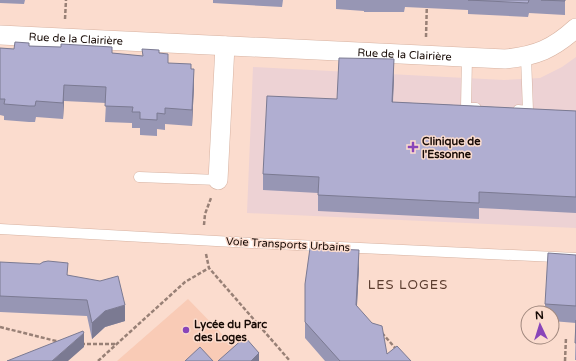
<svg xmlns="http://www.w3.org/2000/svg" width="576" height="361" font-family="'Varela Round',sans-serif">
	<rect width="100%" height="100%" fill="#fbdcce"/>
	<path fill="#f9cbb6" d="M188,299L248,361H117Z"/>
	<path fill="#edd2d4" d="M576,57V228L247,213L253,67L504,80L540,78L562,67Z"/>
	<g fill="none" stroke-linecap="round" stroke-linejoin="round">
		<defs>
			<path id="lane" d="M467,57L466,108H476
				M518,110L528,111L526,57
				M139,177L218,180
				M0,229L252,243L576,258"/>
			<g id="street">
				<path id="s1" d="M0,35L505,59C536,56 553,49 576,28"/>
				<path d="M218,180L225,46"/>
			</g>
		</defs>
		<use href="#lane" stroke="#d7b2a1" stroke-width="11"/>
		<use href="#street" stroke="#d7b2a1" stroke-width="20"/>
		<path stroke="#988076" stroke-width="2.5" stroke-dasharray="4 2" stroke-linecap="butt" d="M65,19L66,0
			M426,37L427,0
			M204,225L205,214L211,198
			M206,254L209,268L290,361
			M0,327L60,342
			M382,333L397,350
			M81,344H116
			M98,361L185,282L209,268
			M565,361L566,337"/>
		<use href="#lane" stroke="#fff" stroke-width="10"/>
		<use href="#street" stroke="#fff" stroke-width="19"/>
	</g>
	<path fill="#9796b4" d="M0,0H25L24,4L0,3Z
		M213,0H283L282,7L213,3Z
		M336,0H565V15L529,13L528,17L468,14V10L405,7L404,12H364V11L336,9Z
		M29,46L143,56L159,53L168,63L191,69L194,85L192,126L165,124V130L157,129V136L140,135V128H132V123L105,122L106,103L64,101L63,119L36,117L35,122H29L4,120V116L0,115V48L14,49Z
		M394,76L393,102L576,111V213L479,208V219L318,211V193L263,190V174L337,99Z
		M576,255V360H575L576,323L552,321V313H545V304Z
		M0,262L68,275L125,321L105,327L92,339L87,316L0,312Z
		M359,267L357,306L387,354L411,361H325L305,338V322Z"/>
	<path fill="#7b7a92" d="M394,59V76L392,118V102Z
		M194,69V85L192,126V110Z
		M64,85V101L63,119V103Z
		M359,250V267L356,322V305Z
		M125,305V321L105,327L92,339V323L105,311Z
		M84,333V347L68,361H52Z
		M259,353V361H251Z"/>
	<path fill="#b0aed1" stroke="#7b7a92" d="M468,0H529L528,3Z
		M541,0H565V1Z
		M15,42L29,43V46L61,47V44L112,47V53L143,56L142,49L159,50V53L168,54V63L191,64V69H194L192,110L165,108V114L157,113V120L140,119V112H132L133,107L105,106L106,87L64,85L63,103L36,101L35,106H29L4,104L5,99H0V48L14,49Z
		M339,58L394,59L392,102L576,111V197L479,192V203L318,195L319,177L263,174L267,96L337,99Z
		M310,248L359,250L356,305L372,323L382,326L387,354L397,346L411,361H340L305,322V284Z
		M548,253L576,255V306L545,304Z
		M48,261L68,263L67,275L100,281L118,276L125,305L105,311L92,323L87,300L0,296V262L40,264L43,262Z
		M576,320V343H575Z
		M83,331L84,333L52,361H7Z
		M245,337L259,353L251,361H218Z
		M200,347L213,361H185Z"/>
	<g fill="#8945b9" stroke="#fbdcce" stroke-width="1.5">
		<path d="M411 141h4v4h4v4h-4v4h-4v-4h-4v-4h4z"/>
		<circle cx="186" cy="330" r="4"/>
	</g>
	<g text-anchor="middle" stroke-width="3" stroke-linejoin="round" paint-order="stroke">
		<g font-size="11" fill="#170a05" stroke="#fbdcce">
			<text dy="4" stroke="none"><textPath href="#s1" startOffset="76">Rue de la Clairière</textPath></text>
			<text dy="4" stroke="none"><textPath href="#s1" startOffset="405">Rue de la Clairière</textPath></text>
			<text transform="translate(288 244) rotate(3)" y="4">Voie Transports Urbains</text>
		</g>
		<g font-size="11" font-weight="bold" fill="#170a05" stroke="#fbdcce" text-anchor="start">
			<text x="422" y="145">Clinique de<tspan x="422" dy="13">l'Essonne</tspan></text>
			<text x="194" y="328">Lycée du Parc<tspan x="194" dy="13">des Loges</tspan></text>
		</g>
		<g font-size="13" letter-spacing="1" fill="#5c3d2f" stroke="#fbdcce">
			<text x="408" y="289">LES LOGES</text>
		</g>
	</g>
	<g transform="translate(540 325) rotate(356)"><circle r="19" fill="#fbdcce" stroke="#a0887e"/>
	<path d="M0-3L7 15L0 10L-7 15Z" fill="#8945b9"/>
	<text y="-6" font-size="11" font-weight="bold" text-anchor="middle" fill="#170a05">N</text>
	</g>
</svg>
